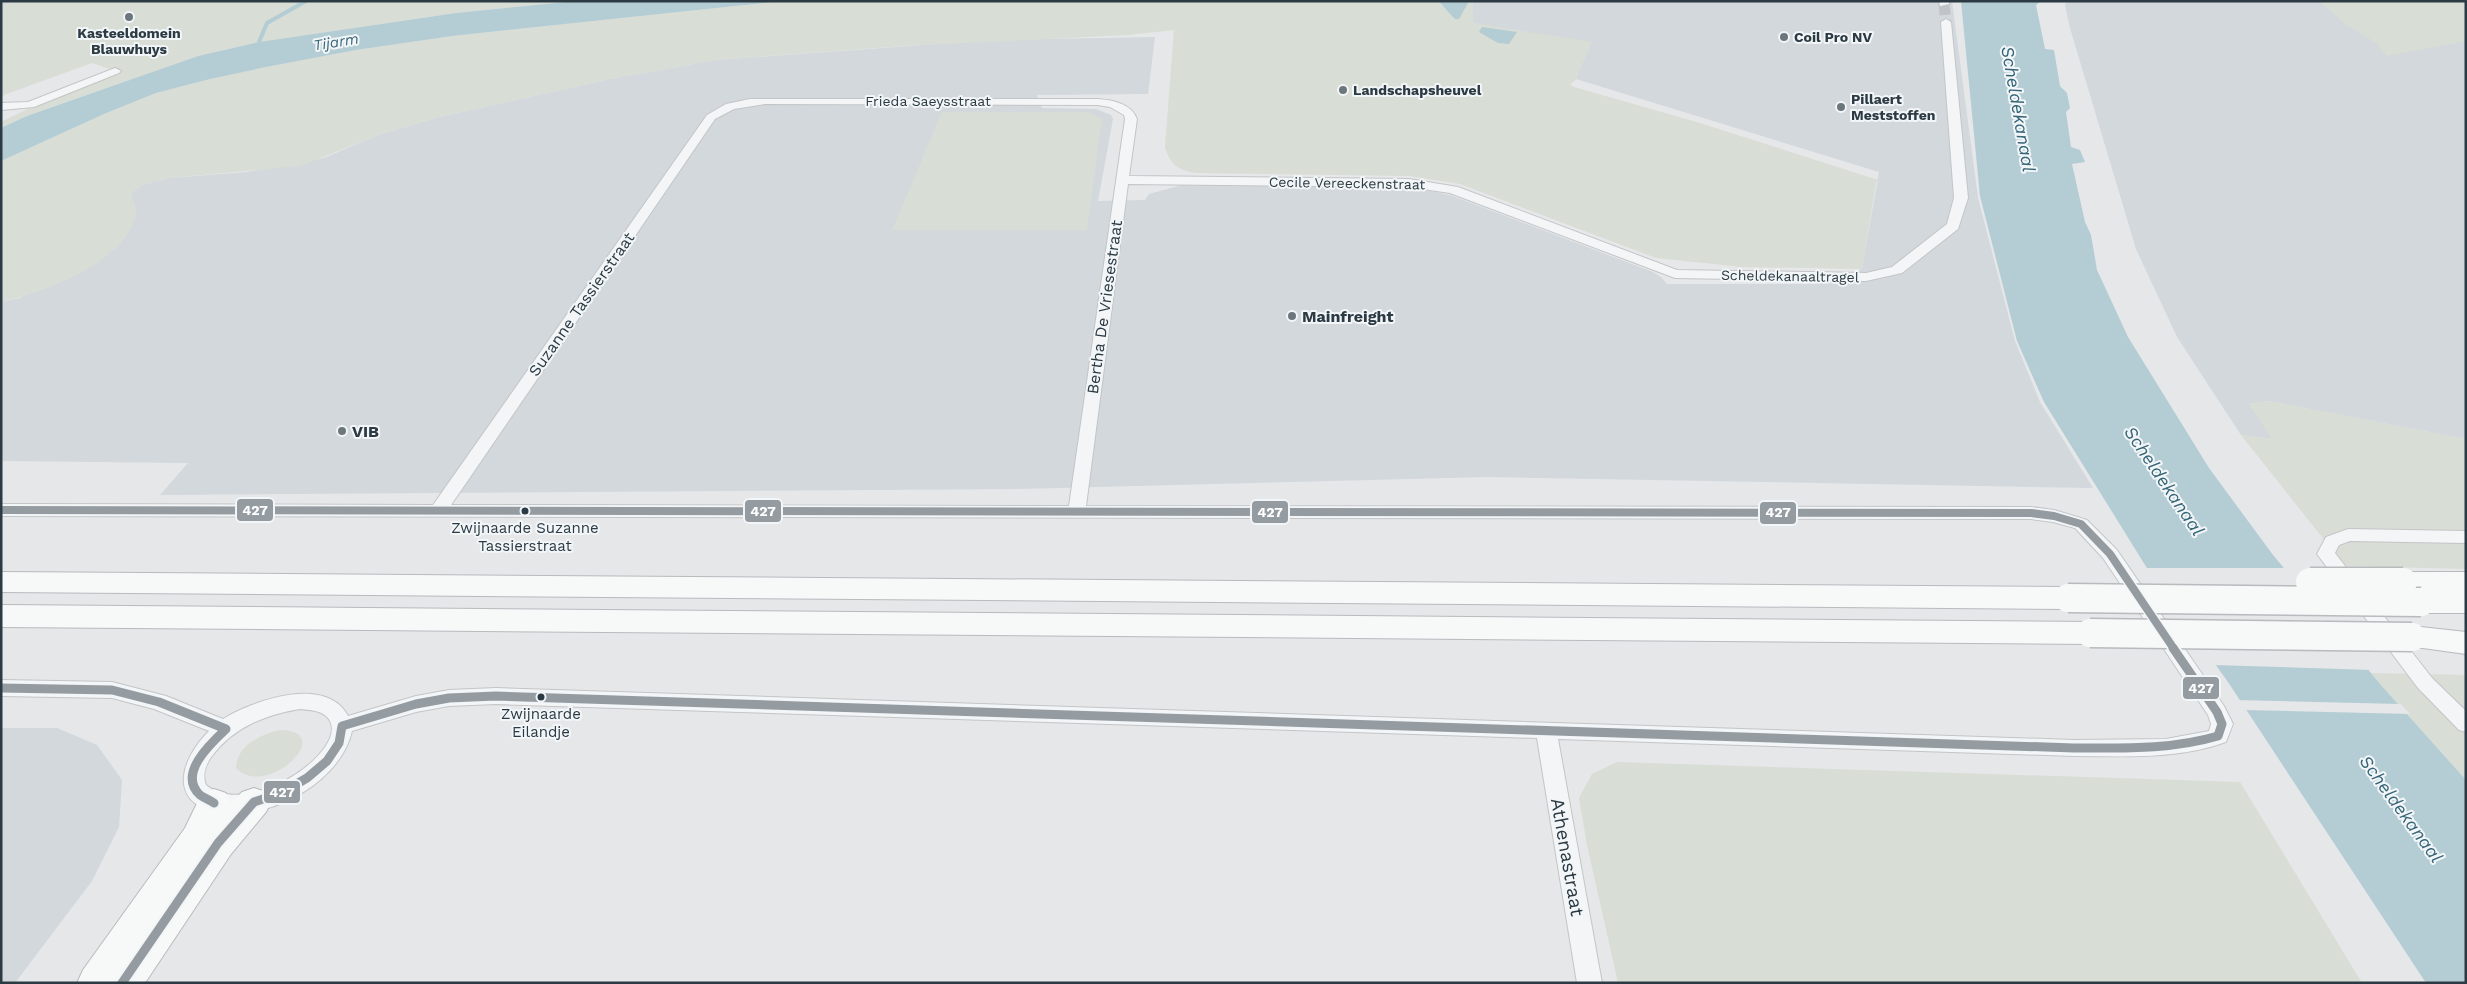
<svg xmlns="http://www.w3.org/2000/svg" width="2467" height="984" font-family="'Work Sans',sans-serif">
	<rect width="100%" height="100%" fill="#e5e7e9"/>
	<path fill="#d3d8dc" d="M1473,1H1952L1978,198L2015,341L2040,402L2093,488L1488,477L1019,489L160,495L188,463L1,461V302L20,298L136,213L131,193L142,185L169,178L247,172L324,158L378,135L439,117L610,79L716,60L991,40L1155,37L1148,94L1037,95L1042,108L1096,109L1111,115L1113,119L1098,201L1145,200L1149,194L1182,185L1414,188L1450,195L1653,272L1661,277L1667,284H1816L1862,269L1879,172L1576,79L1579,72L1520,32L1473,23Z
		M2067,1H2466V439L2268,401L2249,404L2273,439L2241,435L2177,337L2136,249L2070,28L2065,5Z
		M1,728H57L97,745L122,780L119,827L92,881L15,983H1Z"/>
	<path fill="#d8ddd5" d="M1,1H576L456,13L259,42L198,56L27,116L1,128V122L34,106L119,72L92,63L1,96Z
		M783,1H1446L1440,4L1453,15L1468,3L1466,1H1473V23L1592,42L1576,79L1570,85L1574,87L1700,123L1878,180L1876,183L1862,269L1742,267L1656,258L1460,184L1409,176L1194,173C1177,169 1170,164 1165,147L1174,30L1128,35L903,46L716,60L610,79L439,117L378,135L301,166L169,178L142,185L131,193C133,199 137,209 136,215C124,264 44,292 1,302V161L104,114L156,93L209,79L266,67L356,50L452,36Z
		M2319,1H2466V41L2387,56L2376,43L2348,26Z
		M942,112H1088L1102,119L1087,230H892Z
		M2268,401L2466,439V569L2345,566L2241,435L2272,439L2249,404Z
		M2371,673L2466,675V780L2380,684Z
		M280,730C339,731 266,800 236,768C237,745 260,735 280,730Z
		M1617,762L2240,782L2362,983H1618L1587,845L1579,798L1592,774Z"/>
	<path fill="#b4ccd3" d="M576,1H783L452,36L356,50L266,67L210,79L156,93L104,114L1,161V128L27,116L198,56L259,42L456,13Z
		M1446,1H1466L1468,3L1459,19H1455L1440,3Z
		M1961,1H2041L2036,5L2045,49L2054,50L2060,86L2067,93L2070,108L2066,112L2071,147L2080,150L2085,162L2072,164L2085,222L2091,235L2097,270L2128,337L2209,468L2273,555L2380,684L2466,780V983H2426L2228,682L2150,573L2044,402L2017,341L1980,196Z
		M1482,27L1517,32L1509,44L1498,43L1479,32Z"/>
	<path fill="#e5e7e9" d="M2144,568H2287L2371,670L2213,665Z
		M2237,700L2401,704L2410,714L2244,710Z"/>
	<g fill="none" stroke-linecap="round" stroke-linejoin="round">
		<path stroke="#b4ccd3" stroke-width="4" d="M259,42L267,23L306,1"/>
		<path stroke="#c0c4c8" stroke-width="11" stroke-dasharray="11 5.5" stroke-linecap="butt" d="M1944,4L1946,22"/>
		<defs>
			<path id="minor" d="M1939,1H1949V4L1940,6Z
				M1946,19L1951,22L1968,198L1958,229L1902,273L1866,281L1675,278L1450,193L1409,187L1128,184L1086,506L2031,507L2054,510L2087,520L2117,550L2224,706L2233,724L2226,742C2176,760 2126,756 2074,756L1558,739L1602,983H1577L1537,738L496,704L449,706L416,712L352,731C341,780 276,817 227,813C169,809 176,764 209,731L154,709L112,698L1,696V680L112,682L166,696L223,719C254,700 326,675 348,716L416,696L449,690L496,688L2074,740L2166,739L2209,731L2211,724L2208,715L2103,558L2075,528L2053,522L2031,519L1,516V504L433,505L707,115L726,104L750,99H1097C1112,100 1131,103 1137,119L1129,176L1409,179L1458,187L1677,270L1866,273L1892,267L1947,224L1954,198L1941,22ZM765,104L1097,105L1110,107L1124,115L1125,119L1069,506L451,505L715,119L734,109ZM300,709C309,710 319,710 326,716C358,744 251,822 206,785C202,775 206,764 212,756C234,727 265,715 300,709Z
				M115,68L121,71L119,73L34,107L1,110V103L28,102Z
				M2348,529L2466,531V543L2350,541L2339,545L2335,553L2432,678L2466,711V732L2459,730L2418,688L2317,554L2326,537Z"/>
			<path id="trunk" d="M254,788L266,792L271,802L266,812L231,854L145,983H77L83,970L185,828L202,793L214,789L226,793L231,803L242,792Z"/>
			<path id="motorway" d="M1,572L2068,587L2079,591L2083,598L2079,605L2068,609L1,592Z
				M2403,572H2466V613H2421L2410,610L2406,602L2410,594L2418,592H2403L2393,589L2388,582L2393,575Z
				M1,605L2090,622L2101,625L2105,633L2101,641L2090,644L1,627Z
				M2412,626L2466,632V654L2401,645L2397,637L2401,629Z"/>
		</defs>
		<use href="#minor" stroke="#c3c5c7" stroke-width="2"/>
		<use href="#trunk" stroke="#b7bbbe" stroke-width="2"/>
		<use href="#motorway" stroke="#b7bbbe" stroke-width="2"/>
		<use href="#minor" fill="#f4f5f6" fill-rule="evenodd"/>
		<use href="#trunk" fill="#f7f8f8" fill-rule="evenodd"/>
		<use href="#motorway" fill="#f7f8f8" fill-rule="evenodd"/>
		<defs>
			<path id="motorway-bridge" d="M2310,582H2403
				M2068,598L2421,602
				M2090,633L2412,637"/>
		</defs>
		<use href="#motorway-bridge" stroke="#b7bbbe" stroke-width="31" stroke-linecap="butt"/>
		<use href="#motorway-bridge" stroke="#f7f8f8" stroke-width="28"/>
		<defs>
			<path id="bus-1-far1" d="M1,510L2031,513L2054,516L2081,524L2110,554L2174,649"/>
			<path id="bus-1" d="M1,688L112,690L159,702L226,729
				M214,803C210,800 204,798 200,795C177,774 211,743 226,729
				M122,983L218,843L254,802L281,793L307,778L327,761L339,743L342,726L416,704L449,698L496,696L2074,748C2123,748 2170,750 2218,736L2222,724L2217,712L2173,648"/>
		</defs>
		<use href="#bus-1-far1" stroke="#f3f6f8" stroke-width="11"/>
		<use href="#bus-1" stroke="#f3f6f8" stroke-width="13"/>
		<use href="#bus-1-far1" stroke="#959ca1" stroke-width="8"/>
		<use href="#bus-1" stroke="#959ca1" stroke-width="9"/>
	</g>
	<g fill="#6c777d" stroke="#f3f6f8" stroke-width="2">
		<circle cx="129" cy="17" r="5"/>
		<circle cx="1784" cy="37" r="5"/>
		<circle cx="1343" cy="90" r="5"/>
		<circle cx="1841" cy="107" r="5"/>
		<circle cx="1292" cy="316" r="5"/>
		<circle cx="342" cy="431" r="5"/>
	</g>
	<g fill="#2b3a43" stroke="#f3f6f8" stroke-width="2">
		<circle cx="525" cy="511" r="4.5"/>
		<circle cx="541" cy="697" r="4.5"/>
	</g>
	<g text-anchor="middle" stroke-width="4" stroke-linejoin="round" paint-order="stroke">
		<g font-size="14" font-weight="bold" fill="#2b3a43" stroke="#f3f6f8" text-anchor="start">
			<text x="129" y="38" text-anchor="middle">Kasteeldomein<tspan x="129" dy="16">Blauwhuys</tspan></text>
			<text x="1794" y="42">Coil Pro NV</text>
			<text x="1353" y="95">Landschapsheuvel</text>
			<text x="1851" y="104">Pillaert<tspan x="1851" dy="16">Meststoffen</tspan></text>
		</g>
		<g font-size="14" fill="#2b3a43" stroke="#f3f6f8">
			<text x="928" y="106">Frieda Saeysstraat</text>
			<text transform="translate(1347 183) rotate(1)" y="5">Cecile Vereeckenstraat</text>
			<text transform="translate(1790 276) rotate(1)" y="5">Scheldekanaaltragel</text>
		</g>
		<g font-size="15" font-style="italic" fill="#356577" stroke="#f3f6f8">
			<text transform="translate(336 42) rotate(-9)" y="5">Tijarm</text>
		</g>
		<g font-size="15" fill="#2b3a43" stroke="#f3f6f8">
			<text x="525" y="533">Zwijnaarde Suzanne<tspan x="525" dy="18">Tassierstraat</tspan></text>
			<text x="541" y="719">Zwijnaarde<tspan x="541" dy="18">Eilandje</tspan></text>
		</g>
		<g font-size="16" fill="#2b3a43" stroke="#f3f6f8">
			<text transform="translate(581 304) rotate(-55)" y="6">Suzanne Tassierstraat</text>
			<text transform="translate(1104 307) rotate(-82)" y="6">Bertha De Vriesestraat</text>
		</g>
		<g font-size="16" font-weight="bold" fill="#2b3a43" stroke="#f3f6f8" text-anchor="start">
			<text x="1302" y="322">Mainfreight</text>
			<text x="352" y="437">VIB</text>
		</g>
		<g font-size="18" font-style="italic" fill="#356577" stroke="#f3f6f8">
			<text transform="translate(2018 109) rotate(80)" y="6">Scheldekanaal</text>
			<text transform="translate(2164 481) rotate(56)" y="6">Scheldekanaal</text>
			<text transform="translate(2401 809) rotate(54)" y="6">Scheldekanaal</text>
		</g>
		<g font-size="19" fill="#2b3a43" stroke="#f3f6f8">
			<text transform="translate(1568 857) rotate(80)" y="7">Athenastraat</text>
		</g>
	</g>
	<g stroke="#f3f6f8" stroke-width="2">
		<rect x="236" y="498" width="38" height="24" rx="5" fill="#959ca1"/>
		<rect x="744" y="499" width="38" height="24" rx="5" fill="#959ca1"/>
		<rect x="1251" y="500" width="38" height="24" rx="5" fill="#959ca1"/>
		<rect x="1759" y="501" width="38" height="24" rx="5" fill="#959ca1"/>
		<rect x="2182" y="676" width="38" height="24" rx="5" fill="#959ca1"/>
		<rect x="263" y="780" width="38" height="24" rx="5" fill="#959ca1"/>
	</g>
	<g font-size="14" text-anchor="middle" font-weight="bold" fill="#fff">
		<text x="255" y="515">427</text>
		<text x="763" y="516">427</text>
		<text x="1270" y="517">427</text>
		<text x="1778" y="517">427</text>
		<text x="2201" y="693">427</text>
		<text x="282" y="797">427</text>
	</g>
	<rect width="2467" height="984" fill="none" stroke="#2b3a43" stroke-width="5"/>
</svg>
